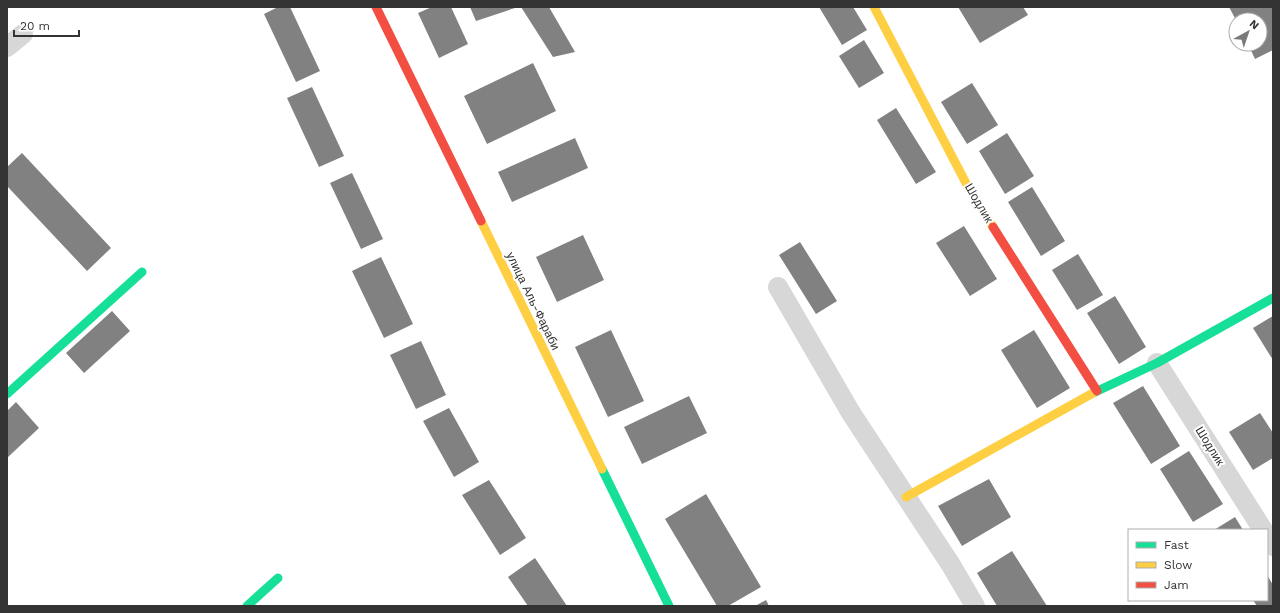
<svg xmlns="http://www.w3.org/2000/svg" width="1280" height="613" font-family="'Work Sans',sans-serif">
	<rect width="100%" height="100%" fill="#fff"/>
	<path fill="#818181" d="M278,7H290L320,71L296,82L264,14Z
		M432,7H451L468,44L439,58L418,13Z
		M470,7H518L476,21Z
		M521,7H549L575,52L553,57Z
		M819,7H853L867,30L842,45Z
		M958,7H1023L1028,15L980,43Z
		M1229,7H1273V50L1255,59L1248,44H1260V20H1236Z
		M864,40L884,73L859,88L839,56Z
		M533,63L556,111L487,144L464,96Z
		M972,83L998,125L967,144L941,102Z
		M312,87L344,156L319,167L287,98Z
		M896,108L936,172L916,184L877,120Z
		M1007,133L1034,176L1005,194L979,151Z
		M575,138L588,168L512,202L498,172Z
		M22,153L111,248L87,271L7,186V167Z
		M352,173L383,239L361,249L330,183Z
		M1032,187L1065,241L1041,256L1008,202Z
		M964,226L997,279L970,296L936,243Z
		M583,235L604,280L557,302L536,257Z
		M800,242L837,301L816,314L779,255Z
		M1078,254L1103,295L1077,310L1052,270Z
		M381,257L413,324L384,338L352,271Z
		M1115,296L1146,347L1119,364L1087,313Z
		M112,311L130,331L84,373L66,353Z
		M1273,316V360L1253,328Z
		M611,330L644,401L608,417L575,347Z
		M1034,330L1070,388L1037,408L1001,350Z
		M421,341L446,395L416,409L390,355Z
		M1143,386L1180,446L1151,464L1113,403Z
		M689,396L707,433L642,464L624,427Z
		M16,402L39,428L7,458V411Z
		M449,408L479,462L454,477L423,421Z
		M1260,413L1273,433V458L1253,470L1229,432Z
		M1189,451L1223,504L1193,522L1160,469Z
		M989,479L1011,517L962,546L938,506Z
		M489,480L526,538L500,555L462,495Z
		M706,494L761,587L728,606H717L665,519Z
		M1235,517L1243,530H1214Z
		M1012,551L1047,606H997L977,573Z
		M535,558L567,606H528L508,577Z
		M1267,575L1273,585V606H1257L1253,600H1267Z
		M766,600L769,606H755Z"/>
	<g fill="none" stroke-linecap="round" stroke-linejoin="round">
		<path stroke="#d7d7d7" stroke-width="20" d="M7,47L23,34
			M778,287L851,413L951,565L975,606
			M1157,363L1263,530
			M1267,536L1273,546"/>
		<path stroke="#16e098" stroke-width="9" d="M1093,393L1157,363L1273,298
			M7,394L142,272
			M602,469L669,606
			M247,606L278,578"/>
		<path stroke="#ffcf43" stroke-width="9" d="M874,7L968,187L993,227
			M481,221L602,469
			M906,497L1093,393"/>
		<path stroke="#f24e42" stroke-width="9" d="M376,7L481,221
			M993,227L1097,391"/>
	</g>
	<g text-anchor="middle" stroke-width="4" stroke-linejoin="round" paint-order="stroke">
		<g font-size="12" fill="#333" stroke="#fff">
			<text transform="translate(979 203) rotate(59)" y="4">Шодлик</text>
			<text transform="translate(533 301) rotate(64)" y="4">улица Аль-Фараби</text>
			<text transform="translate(1210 446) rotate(58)" y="4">Шодлик</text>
		</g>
	</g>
	<rect width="1280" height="613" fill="none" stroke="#333333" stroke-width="16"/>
	<rect x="1128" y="529" width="140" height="72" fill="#ffffff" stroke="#adadad"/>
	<rect x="1136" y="542" width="20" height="6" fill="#16e098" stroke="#adadad"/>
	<text x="1164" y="549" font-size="12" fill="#333333">Fast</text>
	<rect x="1136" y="562" width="20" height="6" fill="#ffcf43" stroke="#adadad"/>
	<text x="1164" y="569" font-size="12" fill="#333333">Slow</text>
	<rect x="1136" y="582" width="20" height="6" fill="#f24e42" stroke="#adadad"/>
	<text x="1164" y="589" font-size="12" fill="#333333">Jam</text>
	<g transform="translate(1248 32) rotate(40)"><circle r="19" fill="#ffffff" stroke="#adadad"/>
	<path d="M0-3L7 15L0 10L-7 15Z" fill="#7a7a7a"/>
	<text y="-6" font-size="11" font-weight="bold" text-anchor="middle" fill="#333333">N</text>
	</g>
	<path d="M14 30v6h65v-6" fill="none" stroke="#333333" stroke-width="2"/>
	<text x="20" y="30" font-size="12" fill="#333333" stroke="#ffffff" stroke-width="3" paint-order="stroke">20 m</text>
</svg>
